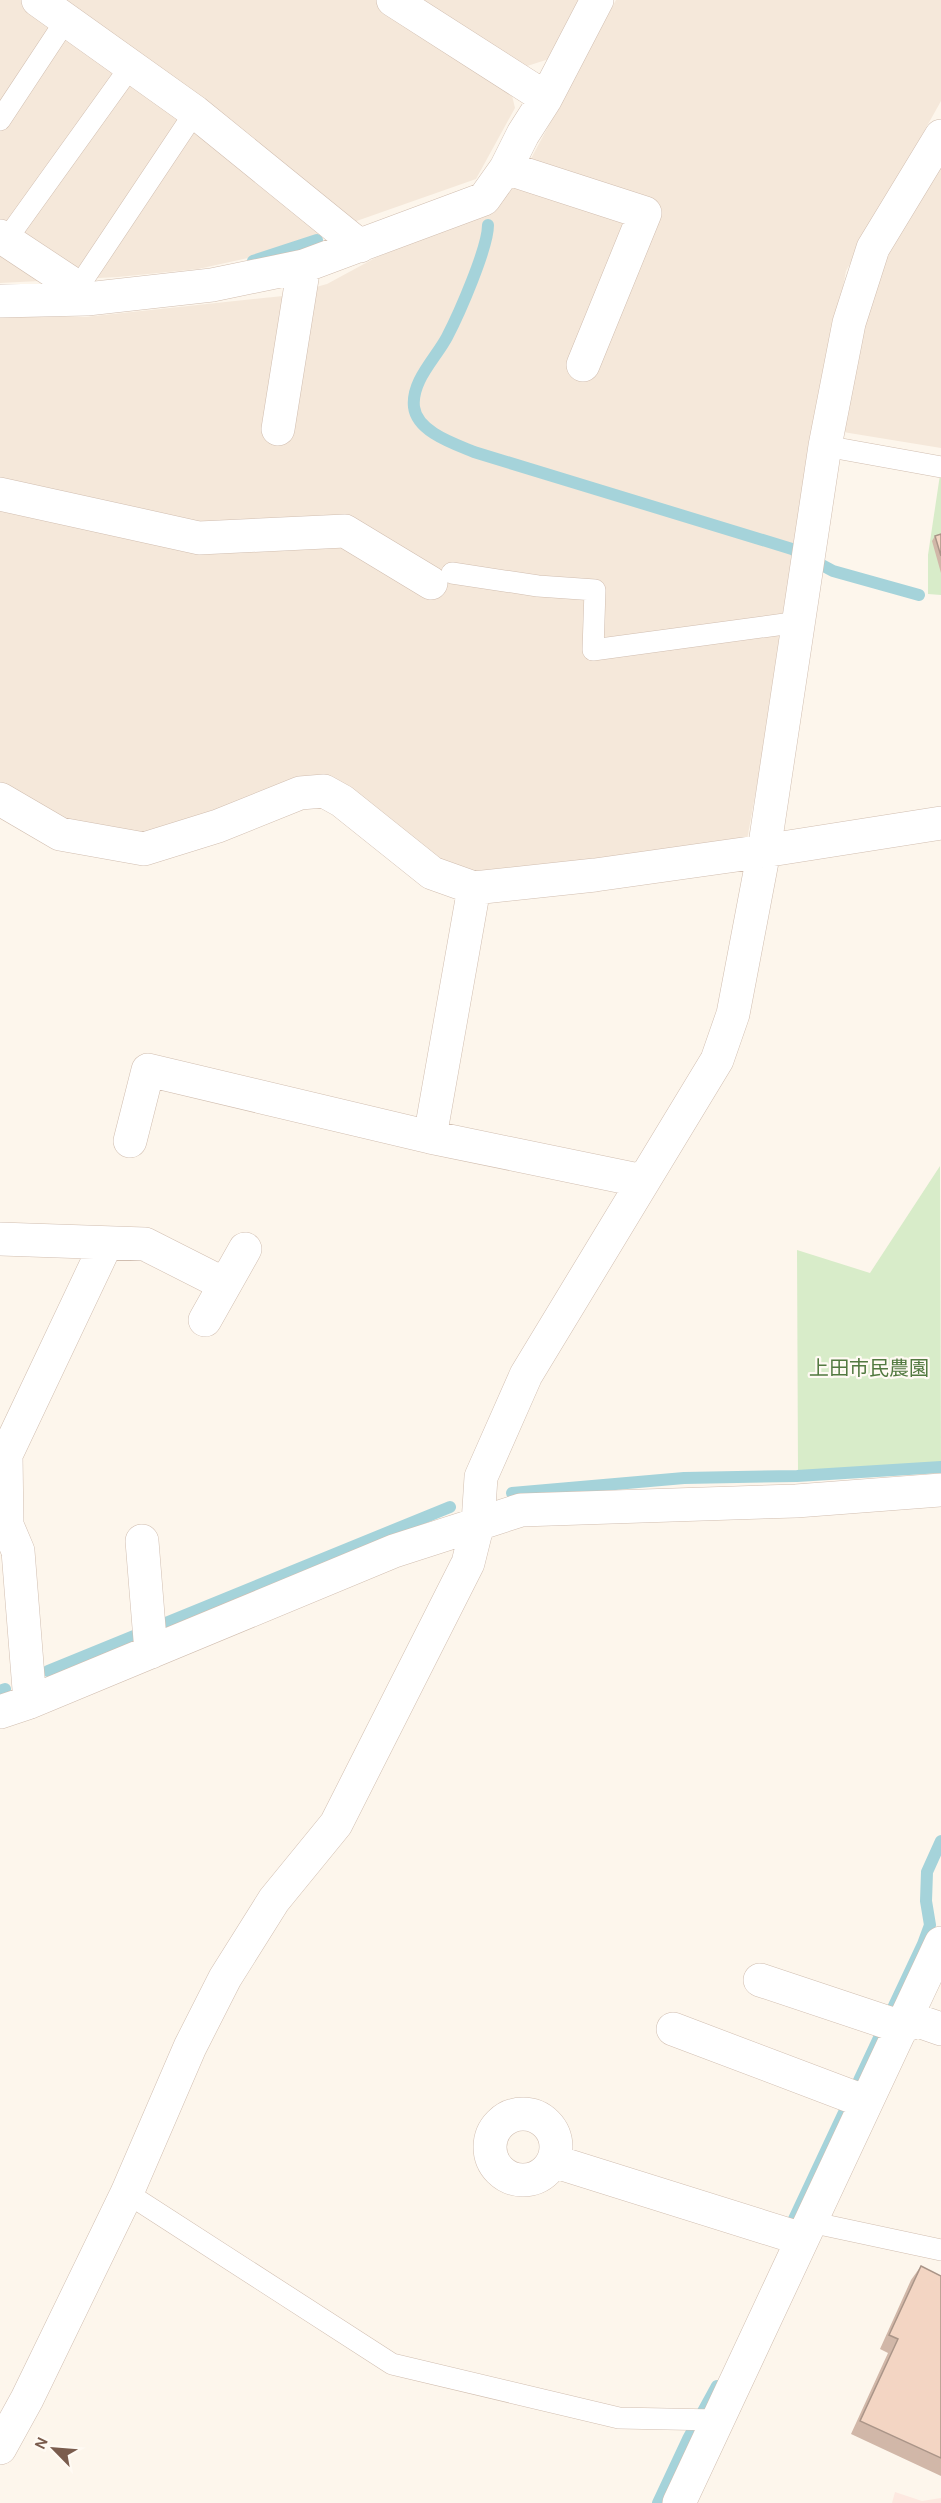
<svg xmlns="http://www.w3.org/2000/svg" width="941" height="2503" font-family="Karla,'Noto Sans JP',sans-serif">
	<rect width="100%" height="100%" fill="#fdf6ec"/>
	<path fill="#f5e8da" d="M0,0H582L549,59L524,67L510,87L515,108L476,179L257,256L198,269L118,277L0,283Z
		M616,0H941V101L846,271L836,324L818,446L747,840L477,874L438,861L351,787L330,778L150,832L137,833L57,818L0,782V316L85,317L283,296L327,284L375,258L423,238L527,166Z
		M941,158V448L843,432L880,252Z"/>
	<path fill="#fde8e0" d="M895,2492L922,2501L941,2498V2503H892Z"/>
	<path fill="#d8ecc9" d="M941,468V595L928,594V555Z
		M940,1166L941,1463L798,1472L797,1250L870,1273Z"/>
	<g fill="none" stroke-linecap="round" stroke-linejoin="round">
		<path stroke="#a5d3da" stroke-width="12" d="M488,225C488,248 459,314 447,337C436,358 411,381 414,407C417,432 455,444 474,452L792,549L833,571L919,595
			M253,261L317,240
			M512,1493L684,1478L797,1476L941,1467
			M48,1671L450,1507
			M0,1691L5,1689
			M787,2234L923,1944L930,1925L926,1901L927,1872L941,1841
			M658,2503L688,2439L717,2386"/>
		<defs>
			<path id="service" d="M0,120L66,20
				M6,240L131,66
				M77,289L195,112
				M825,446L941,467
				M452,573L538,586L595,590L593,650L799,622
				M127,2193L392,2364L619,2418L716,2420
				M810,2222L941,2250"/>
			<path id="minor" d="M38,0L195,112L360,246
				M393,0L546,98
				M506,168L645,213L583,365
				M0,236L68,281L87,299
				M0,301L87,299L212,285L304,266L484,199L506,168L523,134L546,98L597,0
				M278,429L304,266
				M0,494L199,538L345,531L431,583
				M0,799L60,834L144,849L218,826L300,793L324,791L342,801L432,873L474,888L595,875L764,851L941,823
				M430,1137L474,888
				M130,1141L148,1070L430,1137L643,1181
				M0,1239L145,1244L224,1284
				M205,1320L245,1249
				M142,1541L151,1652
				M30,1702L18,1551L7,1525L6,1455L106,1244
				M0,1712L30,1702L394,1551L521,1510L796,1501L941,1490
				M760,1980L901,2027L918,2021L941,2029
				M673,2029L866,2102
				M490 2147a33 33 0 1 1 66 0a33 33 0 1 1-66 0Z
				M553,2161L802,2239
				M0,2448L27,2399L127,2193L190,2047L225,1978L274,1900L336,1824L468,1563L478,1523L481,1477L526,1375L717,1060L733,1014L764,851L825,446L849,323L873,248L941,136
				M679,2503L941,1943"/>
		</defs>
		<use href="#service" stroke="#d1beb0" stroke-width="22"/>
		<use href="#minor" stroke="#d1beb0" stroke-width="34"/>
		<use href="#service" stroke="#fff" stroke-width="21"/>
		<use href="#minor" stroke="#fff" stroke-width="33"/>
	</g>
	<path fill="#d1b7a8" d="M941,534V573L932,541L935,536Z
		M921,2266L941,2276V2476L851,2434L888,2353L880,2349L911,2280Z"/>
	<path fill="#f3d5c3" stroke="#aa9588" stroke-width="1.5" d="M941,534V556L935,536Z
		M921,2266L941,2276V2458L860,2421L898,2339L889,2335Z"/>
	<g text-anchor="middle" stroke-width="4.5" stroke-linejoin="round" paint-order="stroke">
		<g font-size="20" fill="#537a41" stroke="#fffaf3">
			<text x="869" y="1375">上田市民農園</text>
		</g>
	</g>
	<g transform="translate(54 2449) rotate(295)" stroke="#fffaf3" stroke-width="4.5" paint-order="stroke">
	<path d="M0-4.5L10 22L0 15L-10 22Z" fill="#7a5c4d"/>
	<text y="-9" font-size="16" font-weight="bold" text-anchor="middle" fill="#7a5c4d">N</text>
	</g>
</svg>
